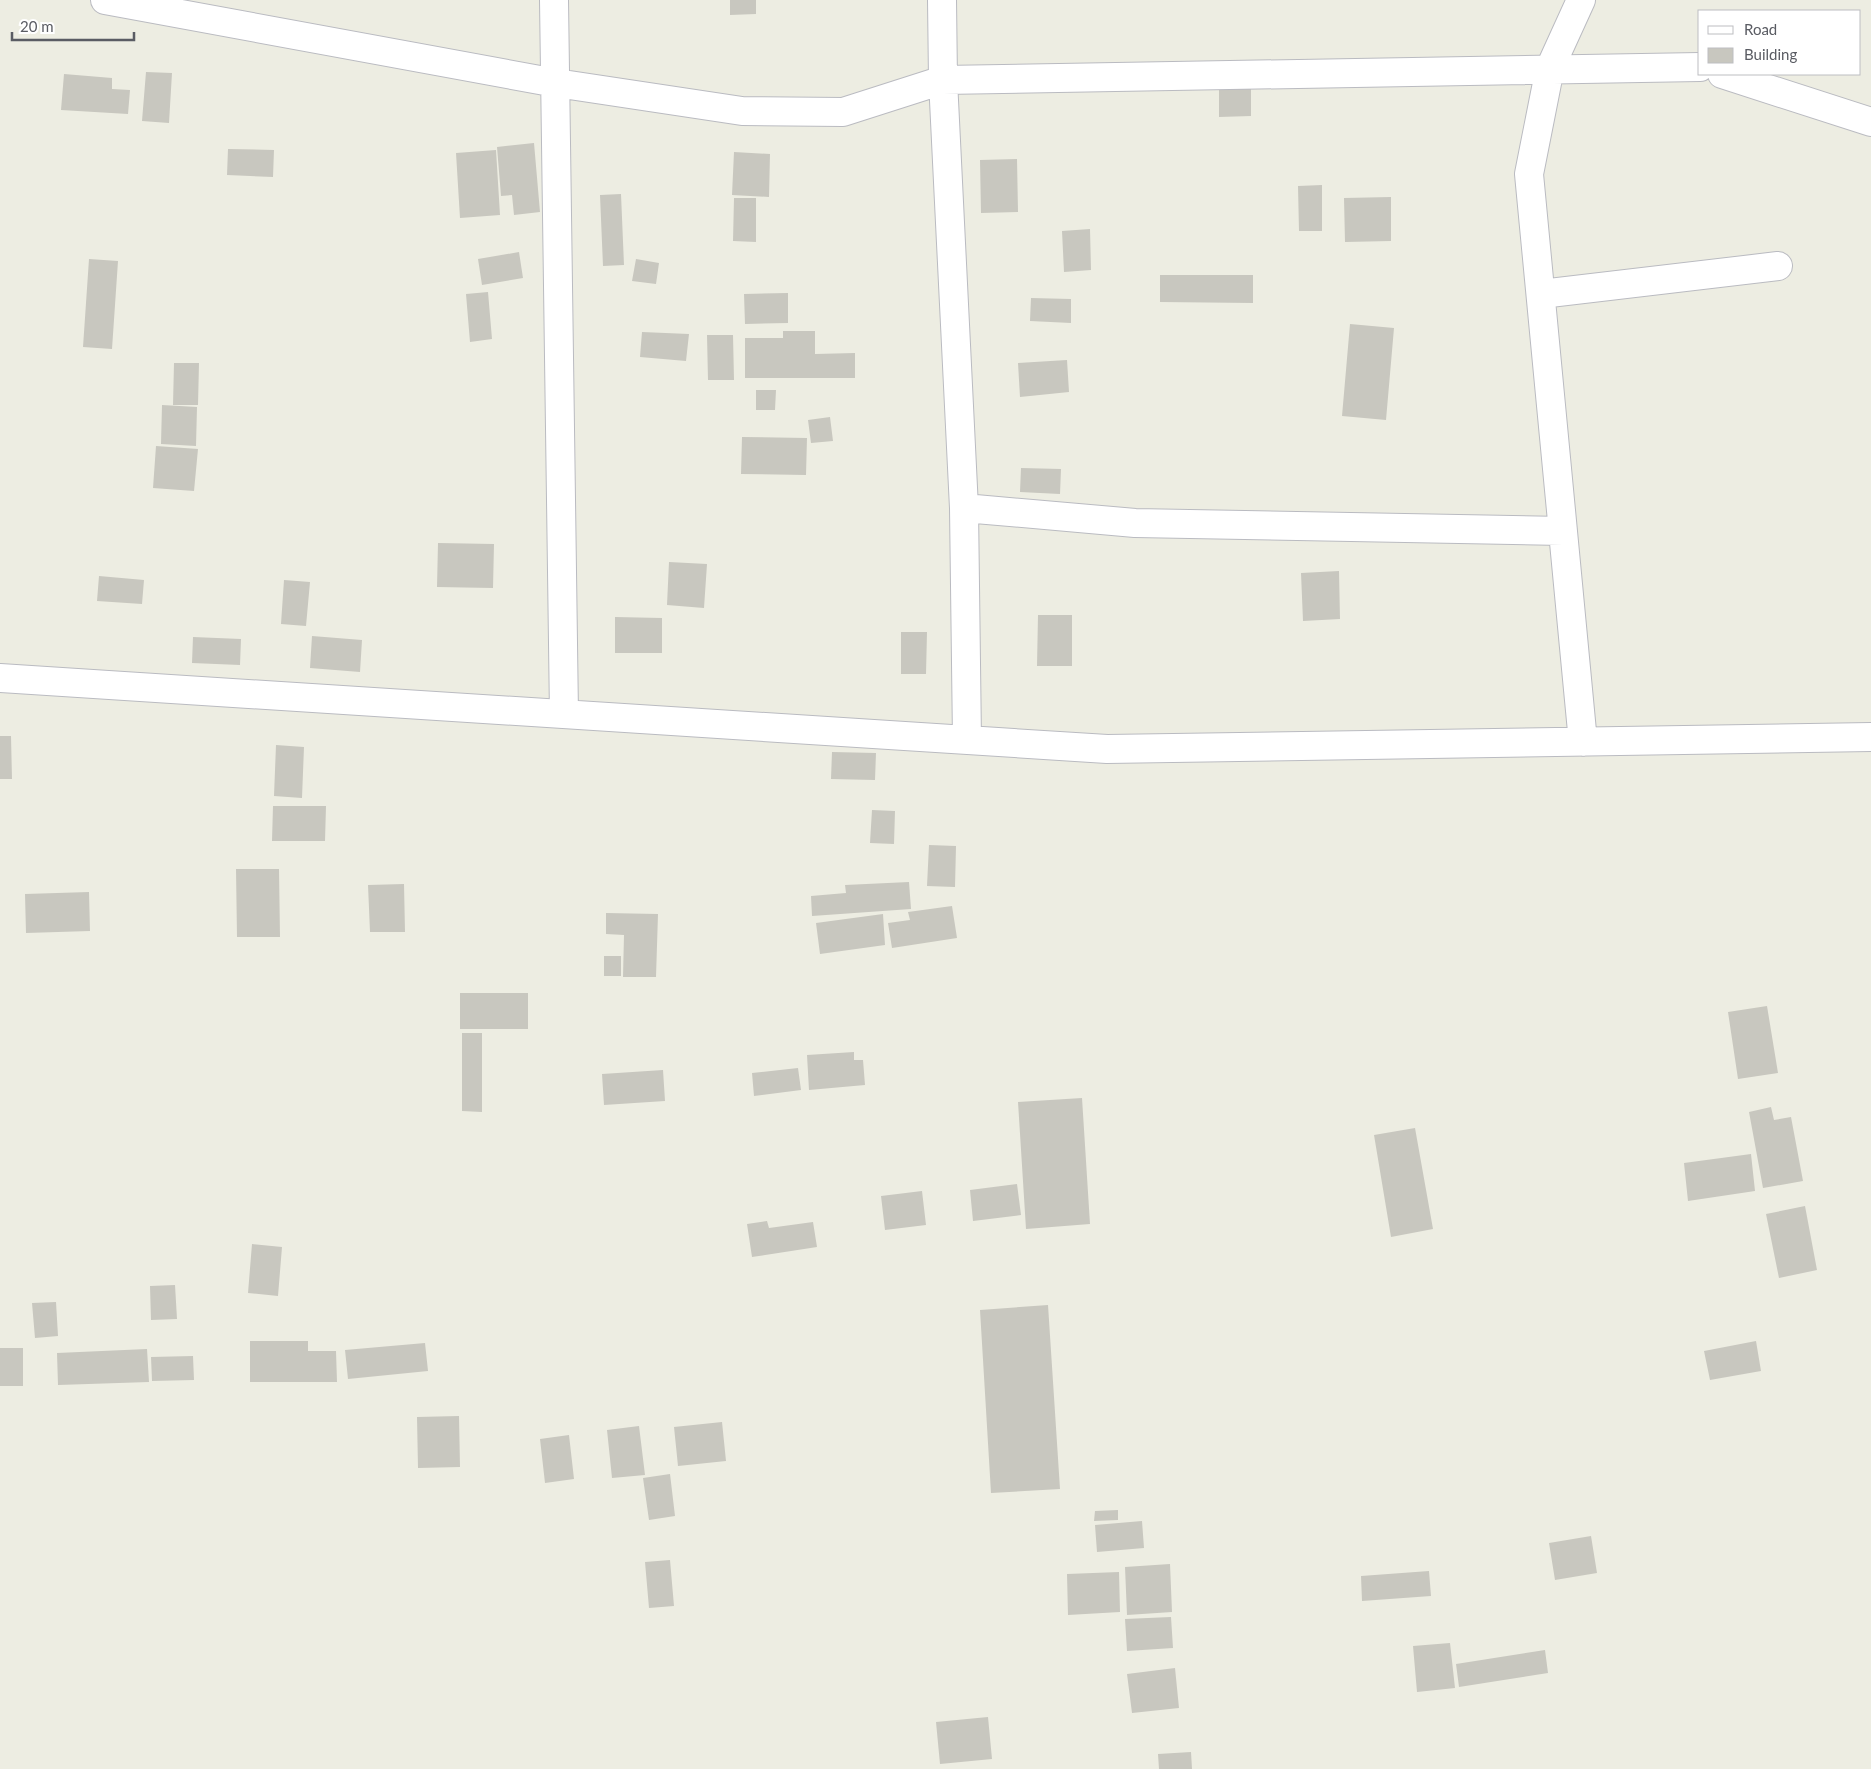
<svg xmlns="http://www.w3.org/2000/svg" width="1871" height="1769" font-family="Lato,sans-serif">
	<rect width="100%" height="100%" fill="#edede2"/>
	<path fill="#c8c7bf" d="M730,0H756V14L730,15Z
		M146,72L172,73L169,123L142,121Z
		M64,74L112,78V89L130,90L128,114L61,110Z
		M1219,82H1251V116L1219,117Z
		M534,143L540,212L514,215L512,195L501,196L497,147Z
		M228,149L274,150L273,177L227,175Z
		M496,150L500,215L460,218L456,153Z
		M734,152L770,154L769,197L732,195Z
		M1017,159L1018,212L981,213L980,160Z
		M1322,185V231H1299L1298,186Z
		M621,194L624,265L603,266L600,195Z
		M1391,197V241L1345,242L1344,198Z
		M734,198H756V242L733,241Z
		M1090,229L1091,270L1064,272L1062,231Z
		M519,252L523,278L482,285L478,259Z
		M89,259L118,261L112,349L83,347Z
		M636,259L659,263L656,284L632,281Z
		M1160,275H1253V303L1160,302Z
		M488,292L492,339L470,342L466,294Z
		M788,293V323L745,324L744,294Z
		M1031,298L1071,299V323L1030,321Z
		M1350,324L1394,328L1386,420L1342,416Z
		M783,331H815V354L855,353V378H745V338H783Z
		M642,332L689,334L686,361L640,357Z
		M707,335H733L734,380H708Z
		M1067,360L1069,392L1020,397L1018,363Z
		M174,363H199L198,405H173Z
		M756,390H776L775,410H756Z
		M162,405L197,407L196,446L161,444Z
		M830,417L833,441L811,443L808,420Z
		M742,437L807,438L806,475L741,474Z
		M156,446L198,449L194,491L153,488Z
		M1021,468L1061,469L1060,494L1020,492Z
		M438,543L494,544L493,588L437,587Z
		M669,562L707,564L704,608L667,605Z
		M1339,571L1340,619L1303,621L1301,573Z
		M99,576L144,580L142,604L97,601Z
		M284,580L310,582L306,626L281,624Z
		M1038,615H1072V666H1037Z
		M615,617L662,618V653H615Z
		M901,632H927L926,674H901Z
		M312,636L362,640L360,672L310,668Z
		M193,637L241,639L240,665L192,663Z
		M0,736H11L12,779H0Z
		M276,745L304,747L302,798L274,796Z
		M832,752L876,753L875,780L831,779Z
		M273,806H326L325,841H272Z
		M872,810L895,811L894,844L870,843Z
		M929,845L956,846L955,887L927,886Z
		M236,869H279L280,937H237Z
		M909,882L911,909L812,916L811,896L846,893L845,885Z
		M404,884L405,932H370L368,885Z
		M89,892L90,931L26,933L25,894Z
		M952,906L957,938L892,948L888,923L910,920L908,912Z
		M606,913L658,914L656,977H623L624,935L606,934Z
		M883,914L885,945L820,954L816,923Z
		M604,956H621V976H604Z
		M460,993H528V1029H460Z
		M1767,1006L1778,1073L1738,1079L1728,1012Z
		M462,1033H482V1112L462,1111Z
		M854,1052V1060H863L865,1085L809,1090L807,1055Z
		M798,1068L801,1090L754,1096L752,1073Z
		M663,1070L665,1101L604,1105L602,1074Z
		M1082,1098L1090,1224L1026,1229L1018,1102Z
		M1771,1107L1774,1120L1791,1117L1803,1181L1763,1188L1749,1112Z
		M1415,1128L1433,1229L1391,1237L1374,1135Z
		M1751,1154L1755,1191L1688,1201L1684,1163Z
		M1017,1184L1021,1215L973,1221L970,1190Z
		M922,1191L926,1225L885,1230L881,1196Z
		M1805,1206L1817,1270L1779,1278L1766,1214Z
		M767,1221L769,1228L813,1222L817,1247L752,1257L747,1224Z
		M252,1244L282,1247L278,1296L248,1293Z
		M175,1285L177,1319L151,1320L150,1286Z
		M56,1302L58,1336L35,1338L32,1303Z
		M1048,1305L1060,1489L991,1493L980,1310Z
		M250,1341H308V1351H336L337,1382H250Z
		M1756,1341L1761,1371L1710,1380L1704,1351Z
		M425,1343L428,1371L348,1379L345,1350Z
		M0,1348H23V1386H0Z
		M147,1349L149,1382L58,1385L57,1353Z
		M193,1356L194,1380L152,1381L151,1357Z
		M459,1416L460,1467L418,1468L417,1417Z
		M722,1422L726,1461L678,1466L674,1427Z
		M639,1426L645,1475L612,1478L607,1430Z
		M569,1435L574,1479L545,1483L540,1439Z
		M670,1474L675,1516L649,1520L643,1478Z
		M1118,1510V1520L1094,1521L1095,1511Z
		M1142,1521L1144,1548L1097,1552L1095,1525Z
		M1591,1536L1597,1573L1555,1580L1549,1543Z
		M670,1560L674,1606L649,1608L645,1562Z
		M1170,1564L1172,1612L1127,1615L1125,1567Z
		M1429,1571L1431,1596L1362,1601L1361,1576Z
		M1119,1572L1120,1612L1068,1615L1067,1574Z
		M1171,1617L1173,1648L1127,1651L1125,1619Z
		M1450,1643L1455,1688L1417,1692L1413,1646Z
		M1545,1650L1548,1673L1459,1687L1456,1664Z
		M1175,1668L1179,1708L1132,1713L1127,1674Z
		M988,1717L992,1759L940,1764L936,1722Z
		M1191,1752L1192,1769H1159L1158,1754Z"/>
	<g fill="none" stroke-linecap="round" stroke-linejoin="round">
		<defs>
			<path id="street" d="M105,0L556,83L742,111L843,112L943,80L1700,67
				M554,0L564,714
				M942,0L943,80L964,508L967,740
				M1581,0L1550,68L1529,174L1583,742
				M1722,74L1871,122
				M1541,294L1778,266
				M964,508L1135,523L1563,531
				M0,678L1107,749L1871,737"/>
		</defs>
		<use href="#street" stroke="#babbc1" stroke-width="30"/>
		<use href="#street" stroke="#fff" stroke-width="28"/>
	</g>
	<rect x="1698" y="10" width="162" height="65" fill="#ffffff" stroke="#bdbec1"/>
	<rect x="1708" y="26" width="25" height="8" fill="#ffffff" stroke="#bdbec1"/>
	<text x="1744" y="35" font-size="15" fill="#5a5c63">Road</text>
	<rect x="1708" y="48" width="25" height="15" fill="#c8c7bf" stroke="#bdbec1"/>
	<text x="1744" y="60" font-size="15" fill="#5a5c63">Building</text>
	<path d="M12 32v8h122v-8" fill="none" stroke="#5a5c63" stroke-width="2.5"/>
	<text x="20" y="32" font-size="15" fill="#5a5c63" stroke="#ffffff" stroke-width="4" paint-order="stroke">20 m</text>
</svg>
